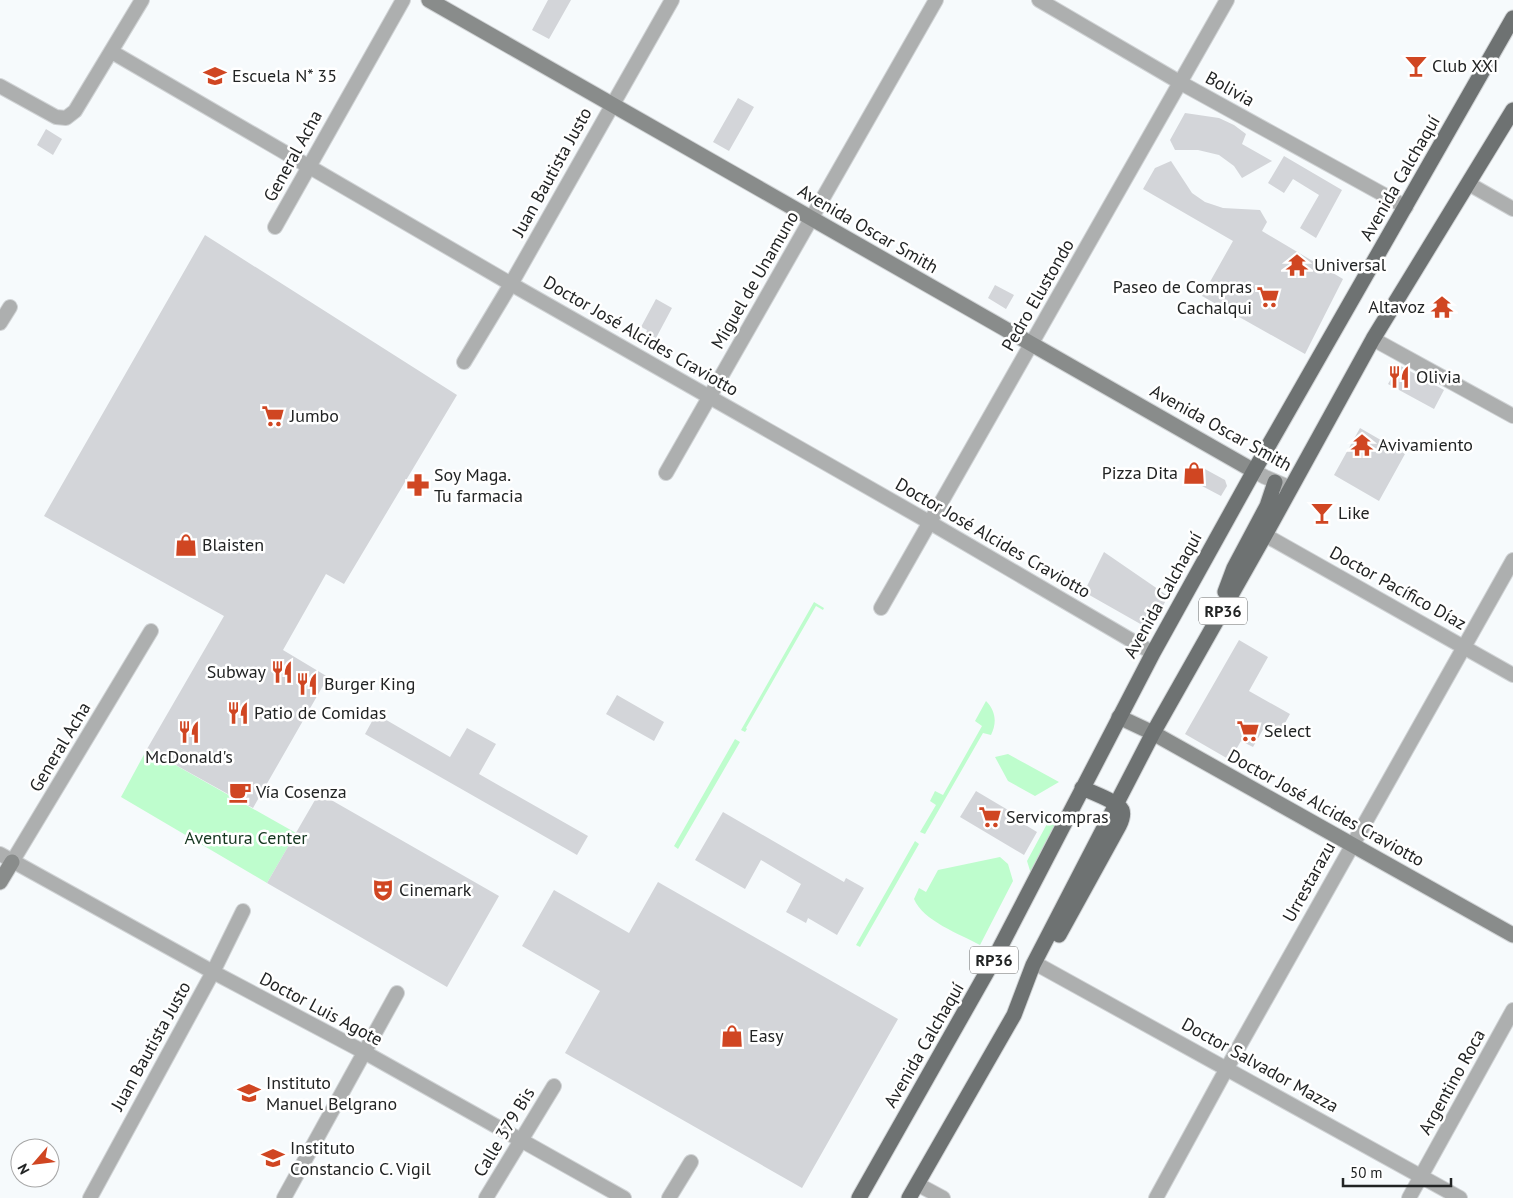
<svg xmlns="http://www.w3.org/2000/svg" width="1513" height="1198" font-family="'PT Sans',sans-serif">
	<rect width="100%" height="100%" fill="#f6fafc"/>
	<path fill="#befdcd" d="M814,602L824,608L823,610L816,606L746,728L747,729L745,732L741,730Z
		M986,701C996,711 997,723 991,735L983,733L925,834L920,832L936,805L930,801L935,791L943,795L982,726L975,721Z
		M735,739L740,742L678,849L674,846Z
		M147,749L296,833L267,883L121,797Z
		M1008,754L1059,782L1035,796L1008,781L995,757Z
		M1048,822L1057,825L1031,874L1027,861Z
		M915,841L919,844L860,947L856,945Z
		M1000,857L1008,864L1013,881L980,945C960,934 923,921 914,899L919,888L926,892L938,870Z"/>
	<path fill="#d3d5d9" d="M548,0H571L549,39L532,30Z
		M738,98L754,107L729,151L713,142Z
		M1185,113L1219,118L1234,125L1246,134L1242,144L1272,161L1242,178L1234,166L1219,155L1198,150H1175L1170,140Z
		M46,129L62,139L53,155L37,145Z
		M1284,156L1342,190L1316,238L1300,228L1319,195L1293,179L1284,193L1268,183Z
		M1171,161L1192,193L1205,202L1223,208L1260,210L1267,222L1262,231L1343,279L1305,354L1202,296L1233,241L1143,189L1155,168Z
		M205,235L457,395L344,584L326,574L283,650L328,677L253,808L147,749L224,616L44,516Z
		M995,285L1014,295L1006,309L988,298Z
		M656,299L672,308L656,338L646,333L647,330L641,327Z
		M1399,365L1444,390L1434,409L1388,384Z
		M1360,428L1405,454L1379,501L1334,475Z
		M1192,462L1225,480L1227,486L1221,496L1183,476Z
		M1104,552L1168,596L1151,630L1084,592Z
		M1239,640L1268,657L1249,691L1290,714L1279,734L1265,726L1253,747L1241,741L1230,760L1185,734Z
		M617,695L664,722L654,741L606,714Z
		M376,714L450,757L467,728L496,744L479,774L588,836L577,855L365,734Z
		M976,791L1008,810L1006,813L1037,832L1024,855L960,817Z
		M319,793L499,896L447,987L267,883Z
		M723,812L844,882L846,878L864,888L837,935L808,918L806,923L786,912L801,884L761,860L745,889L695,860Z
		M658,882L898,1019L802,1188L565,1053L600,991L522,946L554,890L629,933Z"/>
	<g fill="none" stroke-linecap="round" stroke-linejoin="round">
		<defs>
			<path id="street" d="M1039,0L1181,83L1406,207
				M112,52L511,284L929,522L1153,653
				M0,86L56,117L66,118L75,111L142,0
				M1469,184L1513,209
				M275,227L403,0
				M0,323L10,307
				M1373,339L1513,416
				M464,362L511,284L672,0
				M1254,471L1265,477L1291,488
				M666,473L936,0
				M1265,535L1513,675
				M881,608L1227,0
				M0,854L213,972L364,1052L624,1198
				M12,862L151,631
				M1042,967L1460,1198
				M917,1184L943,1198
				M90,1198L213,972L243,911
				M284,1198L397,993
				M486,1198L554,1086
				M669,1198L691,1162
				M1156,1198L1227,1068L1513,560
				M1409,1198L1513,1010"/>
			<path id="secondary" d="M429,0L1254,471
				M1119,717L1153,733L1513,935
				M0,882L12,862"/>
			<path id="primary" d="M1225,592L1234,568L1267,506L1275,482
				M1059,935L1119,826C1121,822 1124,815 1122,810C1118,802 1091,792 1082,788
				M859,1198L992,963L1153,653L1254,471L1513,18
				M909,1198L1014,1015L1033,965L1153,733L1265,535L1373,339L1513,110"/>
		</defs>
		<use href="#street" stroke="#d0d3d5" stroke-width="16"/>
		<use href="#secondary" stroke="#d0d3d5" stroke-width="17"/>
		<use href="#primary" stroke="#d0d3d5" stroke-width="17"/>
		<use href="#street" stroke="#adafaf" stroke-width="14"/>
		<use href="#secondary" stroke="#898c8b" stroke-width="15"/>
		<use href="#primary" stroke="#6e7272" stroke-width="15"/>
	</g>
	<defs>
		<symbol id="bar-bare" viewBox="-9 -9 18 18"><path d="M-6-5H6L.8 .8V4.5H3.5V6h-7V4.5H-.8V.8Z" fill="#d04622" stroke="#fff" stroke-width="2.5" paint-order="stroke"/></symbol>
		<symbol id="school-bare" viewBox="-9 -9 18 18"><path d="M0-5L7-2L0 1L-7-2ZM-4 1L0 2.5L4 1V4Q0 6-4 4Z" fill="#d04622" stroke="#fff" stroke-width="2.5" paint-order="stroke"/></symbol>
		<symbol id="temple-bare" viewBox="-9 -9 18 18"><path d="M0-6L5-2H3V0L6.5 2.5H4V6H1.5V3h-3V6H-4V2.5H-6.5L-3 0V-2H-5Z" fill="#d04622" stroke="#fff" stroke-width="2.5" paint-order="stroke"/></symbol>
		<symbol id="supermarket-bare" viewBox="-9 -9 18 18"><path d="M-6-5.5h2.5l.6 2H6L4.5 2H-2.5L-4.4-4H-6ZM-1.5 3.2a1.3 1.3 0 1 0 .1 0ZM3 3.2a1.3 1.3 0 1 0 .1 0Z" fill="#d04622" stroke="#fff" stroke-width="2.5" paint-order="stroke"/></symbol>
		<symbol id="restaurant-bare" viewBox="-9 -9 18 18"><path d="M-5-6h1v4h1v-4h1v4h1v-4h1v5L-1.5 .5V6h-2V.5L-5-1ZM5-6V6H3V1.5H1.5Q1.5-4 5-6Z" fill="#d04622" stroke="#fff" stroke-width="2.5" paint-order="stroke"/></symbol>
		<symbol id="shop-bare" viewBox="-9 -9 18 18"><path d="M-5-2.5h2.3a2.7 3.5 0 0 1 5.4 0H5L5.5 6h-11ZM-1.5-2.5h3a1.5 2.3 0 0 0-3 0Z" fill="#d04622" stroke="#fff" stroke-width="2.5" paint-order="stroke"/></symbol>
		<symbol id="pharmacy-bare" viewBox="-9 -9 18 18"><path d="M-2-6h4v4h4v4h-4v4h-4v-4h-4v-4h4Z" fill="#d04622" stroke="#fff" stroke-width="2.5" paint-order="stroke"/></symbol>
		<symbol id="cafe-bare" viewBox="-9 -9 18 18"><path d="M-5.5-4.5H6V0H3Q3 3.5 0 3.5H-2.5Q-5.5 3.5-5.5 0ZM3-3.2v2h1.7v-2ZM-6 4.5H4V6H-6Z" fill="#d04622" stroke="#fff" stroke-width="2.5" paint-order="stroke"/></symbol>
		<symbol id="theatre-bare" viewBox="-9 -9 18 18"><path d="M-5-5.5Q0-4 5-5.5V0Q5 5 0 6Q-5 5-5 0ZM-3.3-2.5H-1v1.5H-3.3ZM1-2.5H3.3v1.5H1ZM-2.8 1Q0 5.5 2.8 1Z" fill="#d04622" stroke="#fff" stroke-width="2.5" paint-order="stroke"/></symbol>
	</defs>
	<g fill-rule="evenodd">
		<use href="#bar-bare" x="1400" y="50" width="32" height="32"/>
		<use href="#school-bare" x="199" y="60" width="32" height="32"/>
		<use href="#temple-bare" x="1281" y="249" width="32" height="32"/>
		<use href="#supermarket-bare" x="1252" y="281" width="32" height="32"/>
		<use href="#temple-bare" x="1426" y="291" width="32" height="32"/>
		<use href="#restaurant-bare" x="1383" y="361" width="32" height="32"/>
		<use href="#supermarket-bare" x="257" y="400" width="32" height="32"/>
		<use href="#temple-bare" x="1346" y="429" width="32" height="32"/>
		<use href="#shop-bare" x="1178" y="457" width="32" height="32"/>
		<use href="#pharmacy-bare" x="402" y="469" width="32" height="32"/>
		<use href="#bar-bare" x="1306" y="497" width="32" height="32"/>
		<use href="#shop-bare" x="170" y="529" width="32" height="32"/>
		<use href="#restaurant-bare" x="266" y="656" width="32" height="32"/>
		<use href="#restaurant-bare" x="291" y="668" width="32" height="32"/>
		<use href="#restaurant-bare" x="222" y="697" width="32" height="32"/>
		<use href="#supermarket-bare" x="1232" y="715" width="32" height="32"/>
		<use href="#restaurant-bare" x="173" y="716" width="32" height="32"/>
		<use href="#cafe-bare" x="224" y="776" width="32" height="32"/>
		<use href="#supermarket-bare" x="974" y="801" width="32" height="32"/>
		<use href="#theatre-bare" x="367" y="874" width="32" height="32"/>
		<use href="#shop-bare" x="716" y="1020" width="32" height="32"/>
		<use href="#school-bare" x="233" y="1077" width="32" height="32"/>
		<use href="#school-bare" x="257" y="1142" width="32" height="32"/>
	</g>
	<g text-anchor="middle" stroke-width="5" stroke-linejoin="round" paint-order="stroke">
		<g fill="#fff" stroke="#646666" stroke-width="1">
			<rect x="1199" y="597.5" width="48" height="27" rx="4"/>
			<rect x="970" y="946.5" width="48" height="27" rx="4"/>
		</g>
		<g font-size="16" font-weight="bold" fill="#222424">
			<text x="1223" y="617">RP36</text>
			<text x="994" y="966">RP36</text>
		</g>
		<g font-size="18" fill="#222424" stroke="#fff" text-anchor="start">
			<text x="1432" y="72">Club XXI</text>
			<text x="232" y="82">Escuela N* 35</text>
			<text x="1314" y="271">Universal</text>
			<text x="1252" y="293" text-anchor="end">Paseo de Compras<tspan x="1252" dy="21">Cachalqui</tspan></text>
			<text x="1425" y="313" text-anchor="end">Altavoz</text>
			<text x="1416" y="383">Olivia</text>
			<text x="290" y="422">Jumbo</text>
			<text x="1378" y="451">Avivamiento</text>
			<text x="1178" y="479" text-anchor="end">Pizza Dita</text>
			<text x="434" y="481">Soy Maga.<tspan x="434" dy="21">Tu farmacia</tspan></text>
			<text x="1338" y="519">Like</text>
			<text x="202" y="551">Blaisten</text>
			<text x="266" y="678" text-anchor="end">Subway</text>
			<text x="324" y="690">Burger King</text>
			<text x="254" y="719">Patio de Comidas</text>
			<text x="1264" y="737">Select</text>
			<text x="189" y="763" text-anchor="middle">McDonald's</text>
			<text x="256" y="798">Vía Cosenza</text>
			<text x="1006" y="823">Servicompras</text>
			<text x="399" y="896">Cinemark</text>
			<text x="749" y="1042">Easy</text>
			<text x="266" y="1089">Instituto<tspan x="266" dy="21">Manuel Belgrano</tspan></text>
			<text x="290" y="1154">Instituto<tspan x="290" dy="21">Constancio C. Vigil</tspan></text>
		</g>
		<g font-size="18" fill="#222424" stroke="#fff">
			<text transform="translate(1230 89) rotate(29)" y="6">Bolivia</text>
			<text transform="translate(293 156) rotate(-61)" y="6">General Acha</text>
			<text transform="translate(552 172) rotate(-61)" y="6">Juan Bautista Justo</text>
			<text transform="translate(1400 178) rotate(-60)" y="6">Avenida Calchaquí</text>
			<text transform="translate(868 229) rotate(30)" y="6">Avenida Oscar Smith</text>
			<text transform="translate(755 280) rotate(-60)" y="6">Miguel de Unamuno</text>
			<text transform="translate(1038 295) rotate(-60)" y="6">Pedro Elustondo</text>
			<text transform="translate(641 336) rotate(30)" y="6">Doctor José Alcides Craviotto</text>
			<text transform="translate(1221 428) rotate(29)" y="6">Avenida Oscar Smith</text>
			<text transform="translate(993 538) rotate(30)" y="6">Doctor José Alcides Craviotto</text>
			<text transform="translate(1398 588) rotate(29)" y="6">Doctor Pacífico Díaz</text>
			<text transform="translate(1163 595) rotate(-61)" y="6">Avenida Calchaquí</text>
			<text transform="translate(60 747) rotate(-59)" y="6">General Acha</text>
			<text transform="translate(1326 808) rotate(29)" y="6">Doctor José Alcides Craviotto</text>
			<text transform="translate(1309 882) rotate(-61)" y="6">Urrestarazu</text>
			<text transform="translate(321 1009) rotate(28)" y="6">Doctor Luis Agote</text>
			<text transform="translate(924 1045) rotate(-60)" y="6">Avenida Calchaquí</text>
			<text transform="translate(151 1046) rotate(-61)" y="6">Juan Bautista Justo</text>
			<text transform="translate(1260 1065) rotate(29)" y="6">Doctor Salvador Mazza</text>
			<text transform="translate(1452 1082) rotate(-61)" y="6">Argentino Roca</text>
			<text transform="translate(504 1132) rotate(-59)" y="6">Calle 379 Bis</text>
		</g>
		<g font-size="18" fill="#14361f" stroke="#fff">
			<text x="246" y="844">Aventura Center</text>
		</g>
	</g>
	<g transform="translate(35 1163) rotate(242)"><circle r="24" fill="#ffffff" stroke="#a7a7a7"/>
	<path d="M0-4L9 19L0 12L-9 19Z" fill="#d04622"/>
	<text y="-8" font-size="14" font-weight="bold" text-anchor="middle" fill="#222424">N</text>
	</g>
	<path d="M1343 1178v8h108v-8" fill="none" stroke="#222424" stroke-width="2.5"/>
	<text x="1350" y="1178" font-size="15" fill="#222424" stroke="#ffffff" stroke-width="4" paint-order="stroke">50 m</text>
</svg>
